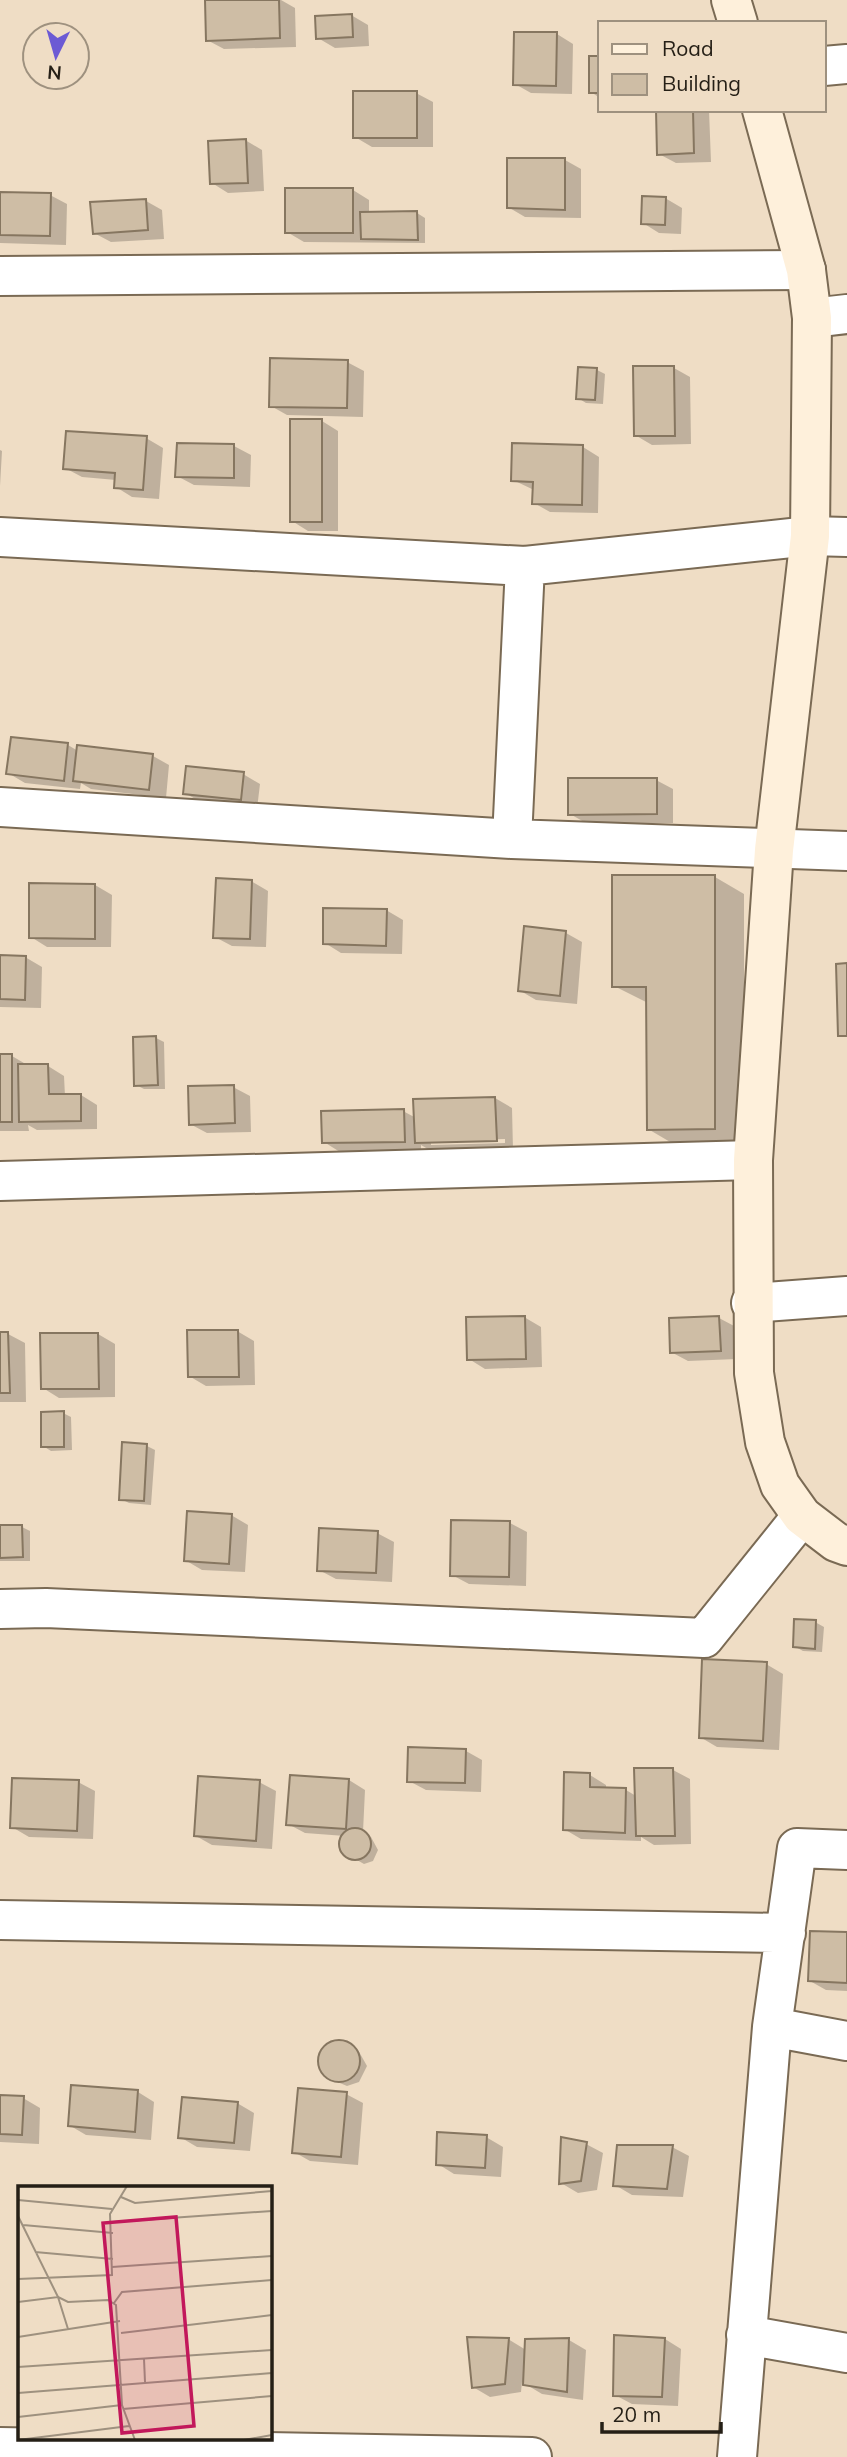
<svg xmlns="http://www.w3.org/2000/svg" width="847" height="2457" font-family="Mulish,sans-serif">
	<rect width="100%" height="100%" fill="#efddc5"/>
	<path fill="#0003" fill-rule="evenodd" d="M236,0H281L295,8L296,47L224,49L207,40Z
		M351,15L368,25L369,46L335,48L318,38Z
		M557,34L573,44L572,94L531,93L515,84Z
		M590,58H600V98L591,92Z
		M416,93L433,102V147H372L355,137Z
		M658,110H709L711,162L676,163L659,154Z
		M245,140L262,150L264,191L228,193L212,183Z
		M565,160L581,169V218L525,217L508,207Z
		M353,190L369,200V213H417L425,218V243L304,242L287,232Z
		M0,194L50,195L67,204L66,245L0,243Z
		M665,198L682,208L681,234L659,233L643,223Z
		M146,201L162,210L164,239L111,242L94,233Z
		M347,362L364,371L363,417L287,415L271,406Z
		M674,368L690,377L691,444L652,445L635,435Z
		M580,369L597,370L605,374L603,404L586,403L578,398Z
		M322,421L338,431V531H308L292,521Z
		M146,438L163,448L159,499L132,497L116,487V480L82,477L65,468Z
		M234,446L251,455L250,487L194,485L177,476Z
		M583,447L599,457L598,513L550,512L534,503V490L513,480Z
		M0,450L2,451L0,486Z
		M68,745L78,751L153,756L169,765L166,798L91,789L81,783L80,789L25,783L8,773Z
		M243,774L260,784L257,809L202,803L185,793Z
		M656,780L673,789V823H586L570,814Z
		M715,877L744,894V1145L677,1146L648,1129V1003L614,986Z
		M251,881L268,891L266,947L232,946L215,937Z
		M95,885L112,895L111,947H47L31,937Z
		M386,910L403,920L402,954L341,953L325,943Z
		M525,928L566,933L582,942L577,1004L536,1000L519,990Z
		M0,957H25L42,967L41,1008L0,1007Z
		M156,1038L164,1042L165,1089H144L136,1085Z
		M0,1056H12L29,1066H48L64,1076L65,1096L81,1095L97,1105V1129L37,1130L28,1125L29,1131H0Z
		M233,1087L250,1096L251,1132L207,1133L190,1124Z
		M495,1098L512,1108L513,1150L433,1152L421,1145V1150L340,1152L324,1142L403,1111L416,1118ZM505,1139V1143L431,1145V1141Z
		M524,1317L541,1327L542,1367L485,1369L469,1359Z
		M719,1318L736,1327L737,1359L688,1361L671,1352Z
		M237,1331L254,1341L255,1385L206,1386L189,1376Z
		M0,1334H8L25,1343L26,1402H0Z
		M98,1334L115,1344V1397L59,1398L43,1388Z
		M63,1413L71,1417L72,1450L51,1451L43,1446Z
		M147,1446L155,1450L151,1505L129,1503L121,1499Z
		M231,1515L248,1525L245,1572L202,1570L185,1560Z
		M453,1522L510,1523L527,1532L526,1586L469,1584L452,1575Z
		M0,1527H22L30,1531V1561H0Z
		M377,1533L394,1542L392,1582L336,1579L319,1570Z
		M815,1622L824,1627L822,1652L803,1651L794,1646Z
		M766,1664L783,1674L779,1750L717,1747L700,1737Z
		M466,1751L482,1760L481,1792L426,1790L409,1781Z
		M673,1770L690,1779L691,1844L654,1845L641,1837V1841L581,1839L564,1829L590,1775L606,1785V1789L626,1790L636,1796Z
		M349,1780L365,1790L363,1832L371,1837L378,1850L373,1861L364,1864L343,1852L341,1843L345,1836L305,1833L288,1824Z
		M78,1782L95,1791L93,1839L29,1837L12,1827Z
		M259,1782L276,1791L272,1849L212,1845L196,1836Z
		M847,1934V1991L826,1990L810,1981Z
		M337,2043L358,2050L367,2066L359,2082L347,2086L335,2081L326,2076L320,2065L322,2052Z
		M138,2092L154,2102L151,2140L86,2135L69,2125Z
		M346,2094L363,2103L358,2165L310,2161L294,2152Z
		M0,2097L23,2098L40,2108L39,2144L0,2142Z
		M237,2103L254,2113L250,2151L197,2147L180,2137Z
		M486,2137L503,2147L501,2177L454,2174L438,2164Z
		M586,2144L603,2153L597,2190L578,2193L561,2183Z
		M672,2147L689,2156L683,2197L632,2195L615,2185Z
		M508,2339L526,2350L527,2341L569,2340L586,2350L583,2400L542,2394L522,2382L521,2392L490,2397L473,2387Z
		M665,2339L681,2349L678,2406L632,2404L615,2395Z"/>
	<path fill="#cebda5" stroke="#867660" stroke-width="2" d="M205,0H279L280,38L206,41Z
		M352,14L353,37L316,39L315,16Z
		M514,32H557L556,86L513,85Z
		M589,56H600V93H589Z
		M353,91H417V138H353Z
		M656,110H693L694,153L657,155Z
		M246,139L248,183L210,184L208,141Z
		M507,158H565V210L507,208Z
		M285,188H353V233H285Z
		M0,192L51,193L50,236L0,235Z
		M642,196L666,197L665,225L641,224Z
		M146,199L148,230L93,234L90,202Z
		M417,211L418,240L361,239L360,212Z
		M270,358L348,360L347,408L269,407Z
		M633,366H674L675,436H634Z
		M578,367L597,368L595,400L576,399Z
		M290,419H322V522H290Z
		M66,431L147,436L143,490L114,488L115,473L63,469Z
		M177,443L234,444V478L175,477Z
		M512,443L583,445L582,505L532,504L533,482L511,481Z
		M11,737L68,743L64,781L6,774Z
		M77,745L153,754L149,790L73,781Z
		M186,766L244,772L241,800L183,794Z
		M568,778H657V814L568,815Z
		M612,875H715V1129L647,1130L646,987H612Z
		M216,878L252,880L250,939L213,938Z
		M29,883L95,884V939L29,938Z
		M323,908L387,909L386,946L323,944Z
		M524,926L566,931L560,996L518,991Z
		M0,955L26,956L25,1000L0,999Z
		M847,963V1036H838L836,964Z
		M156,1036L158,1085L134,1086L133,1037Z
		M0,1054H12V1122H0Z
		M18,1064H48L49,1094H81V1121L19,1122Z
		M234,1085L235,1123L189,1125L188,1086Z
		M495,1097L497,1141L415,1143L413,1099Z
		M404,1109L405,1142L322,1143L321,1111Z
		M525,1316L526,1359L467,1360L466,1317Z
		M719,1316L721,1351L670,1353L669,1318Z
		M187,1330H238L239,1377H188Z
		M0,1332H8L10,1393H0Z
		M40,1333H98L99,1389H41Z
		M64,1411V1447H41V1412Z
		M122,1442L147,1444L144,1501L119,1500Z
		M187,1511L232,1514L229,1564L184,1561Z
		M451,1520L510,1521L509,1577L450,1576Z
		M0,1525H22L23,1557L0,1558Z
		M319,1528L378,1531L376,1573L317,1571Z
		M794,1619L816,1620L815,1649L793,1647Z
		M702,1659L767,1662L763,1741L699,1738Z
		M408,1747L466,1749L465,1783L407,1782Z
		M634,1768H673L675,1836H636Z
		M564,1772L590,1773V1787L626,1788L625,1833L563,1830Z
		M290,1775L349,1779L346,1829L286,1825Z
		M198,1776L260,1780L256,1841L194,1836Z
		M12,1778L79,1780L77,1831L10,1828Z
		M339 1844a16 16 0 1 1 32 0a16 16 0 1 1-32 0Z
		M810,1931L847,1932V1983L808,1981Z
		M318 2061a21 21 0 1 1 42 0a21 21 0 1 1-42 0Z
		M71,2085L138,2090L135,2132L68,2126Z
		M298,2088L347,2092L341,2157L292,2153Z
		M0,2095L24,2096L22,2135L0,2134Z
		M182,2097L238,2102L234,2143L178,2138Z
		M437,2132L487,2135L485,2168L436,2165Z
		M561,2137L587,2142L581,2181L559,2184Z
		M617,2145H673L667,2189L613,2186Z
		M614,2335L665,2338L662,2397L613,2396Z
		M467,2337L509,2338L505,2384L472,2388Z
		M569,2338L567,2392L523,2385L525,2339Z"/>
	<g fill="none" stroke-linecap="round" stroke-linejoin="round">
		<defs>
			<path id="street" d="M824,66L847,64
				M0,276L806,270
				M812,318L847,314
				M0,537L525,566L810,536L847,537
				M0,807L512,839L847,851
				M512,839L525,566
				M0,1181L753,1160
				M751,1303L847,1296
				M0,1609L46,1608L704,1638L802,1516
				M0,1920L786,1933
				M772,2027L847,2041
				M746,2335L847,2353
				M0,2447L532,2457
				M737,2457L772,2027L797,1848L847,1850"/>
			<path id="secondary" d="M731,0L738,23
				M762,110L806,270L812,318L810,536L774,850L753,1160L754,1373L765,1442L780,1485L802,1516L836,1542L847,1546"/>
		</defs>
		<use href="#street" stroke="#7a6a54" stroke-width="42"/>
		<use href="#secondary" stroke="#7a6a54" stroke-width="42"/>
		<use href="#street" stroke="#fff" stroke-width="38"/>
		<use href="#secondary" stroke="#fef0db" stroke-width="38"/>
	</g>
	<g transform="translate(18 2186)">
		<rect width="254" height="254" fill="#efddc5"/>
		<path fill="none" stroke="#9e917f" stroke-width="2" d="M103,11L117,17L254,5M0,14L94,23M0,30L40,111L50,116L90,114L98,119L104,219L117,254M95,36L254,25M5,39L95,47M17,66L95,73M94,81L254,70M0,93L94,89L92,28L109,0M0,116L40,111L50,143M96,117L104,106L254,94M103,147L254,129M0,151L102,135M126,173L127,196M0,181L254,164M0,207L254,187M105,223L254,210M0,231L104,219M0,254L111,240M226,254L254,249"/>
		<path fill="#c2185b" fill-opacity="0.15" stroke="#c2185b" stroke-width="3.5" d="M158,31L176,240L104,247L85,37Z"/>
		<rect width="254" height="254" fill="none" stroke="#251f16" stroke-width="3.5"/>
	</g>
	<rect x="598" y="21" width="228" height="91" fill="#efddc5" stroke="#9e917f" stroke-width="2"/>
	<rect x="612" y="44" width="35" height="10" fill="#fef0db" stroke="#9e917f" stroke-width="2"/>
	<text x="662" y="56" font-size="21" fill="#251f16">Road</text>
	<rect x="612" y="74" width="35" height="21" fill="#cebda5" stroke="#9e917f" stroke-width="2"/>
	<text x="662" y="91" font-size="21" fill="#251f16">Building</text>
	<g transform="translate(56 56) rotate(185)"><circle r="33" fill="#efddc5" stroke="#9e917f" stroke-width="2"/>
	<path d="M0-5L12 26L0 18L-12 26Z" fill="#6c5ad4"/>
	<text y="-10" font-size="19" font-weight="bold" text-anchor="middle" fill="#251f16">N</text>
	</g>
	<path d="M602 2422v10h119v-10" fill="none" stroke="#251f16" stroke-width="3.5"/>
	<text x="612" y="2422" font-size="21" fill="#251f16" stroke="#efddc5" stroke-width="5" paint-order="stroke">20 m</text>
</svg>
